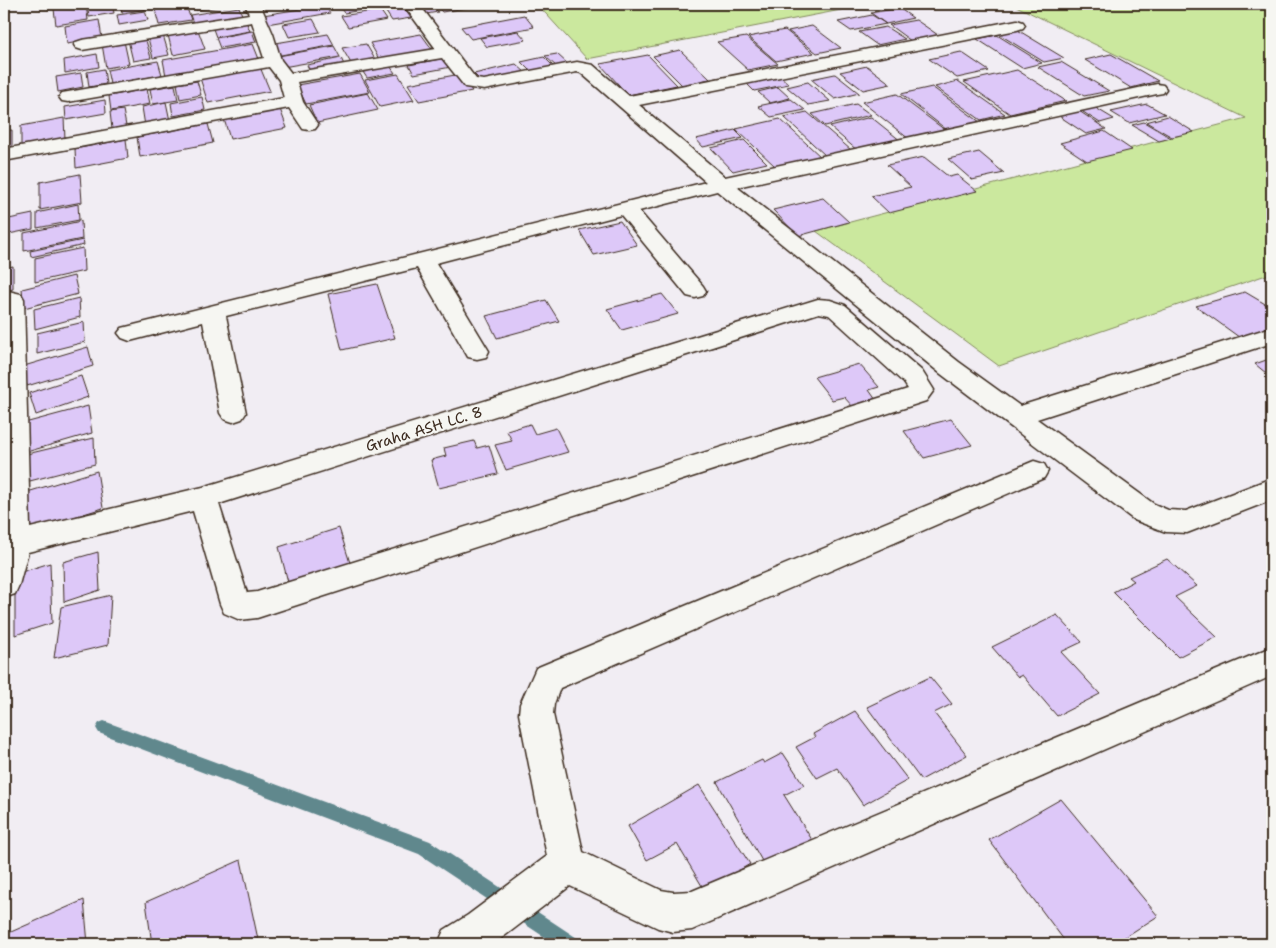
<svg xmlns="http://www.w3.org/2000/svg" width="1276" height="948" font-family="'Shantell Sans',sans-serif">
	<rect width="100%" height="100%" fill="#f1edf3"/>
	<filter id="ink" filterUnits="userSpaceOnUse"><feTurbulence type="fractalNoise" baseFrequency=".02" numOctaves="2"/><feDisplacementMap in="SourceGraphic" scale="10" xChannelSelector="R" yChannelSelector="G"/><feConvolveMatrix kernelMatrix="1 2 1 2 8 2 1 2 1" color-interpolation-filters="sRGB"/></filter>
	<g filter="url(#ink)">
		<path fill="#cbe89e" stroke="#83895e" d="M537,4H872L587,59Z
			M1012,4H1272V273L999,366L816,231L1246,118Z"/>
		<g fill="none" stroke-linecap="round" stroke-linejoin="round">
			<path fill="#60888d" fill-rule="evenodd" d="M104,721L430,841L577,938L580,944H555L419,854L99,733L96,728L99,723Z"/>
		</g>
		<path fill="#ddc8f8" stroke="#3b2a1e" d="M86,4L88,20L56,25L54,9Z
			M87,4H112L114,13L89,17Z
			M120,4H147L148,9L122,13Z
			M150,4H183L151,9Z
			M194,4H233V5L196,10Z
			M353,4H385L386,6L344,13L339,6Z
			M421,4H432L438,12L420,15L413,5Z
			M435,4H475L477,6L442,12Z
			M186,5L191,20L159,25L155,10Z
			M325,5L330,13L267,24L263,15Z
			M402,6L411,18L392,21L384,9Z
			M239,7L242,15L193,23L190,15Z
			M899,8L913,18L886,24L871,13Z
			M380,10L387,20L348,27L341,16Z
			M145,11L148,20L119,25L117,15Z
			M524,15L534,27L471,39L461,27Z
			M872,15L886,24L851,31L838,22Z
			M313,19L320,32L289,37L283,24Z
			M99,20L102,38L67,44L65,26Z
			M916,20L938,35L911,41L889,25Z
			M246,21L250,31L216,37L212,26Z
			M812,26L841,48L817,53L788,31Z
			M886,27L905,39L877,45L859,32Z
			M1016,29L1064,58L1044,62L997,33Z
			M198,30L205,49L173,55L168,35Z
			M785,30L814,53L776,61L748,37Z
			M252,31L256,42L220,48L216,38Z
			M518,31L526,40L487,47L480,38Z
			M328,34L334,45L276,56L270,44Z
			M421,34L432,49L379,59L370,43Z
			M163,35L169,55L153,58L148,38Z
			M997,35L1042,63L1022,68L977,39Z
			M145,37L151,58L133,61L128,40Z
			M746,37L778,64L748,70L717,42Z
			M124,41L129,64L106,68L102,44Z
			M253,44L259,59L166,76L163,60Z
			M366,44L376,61L352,65L342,48Z
			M334,46L340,57L283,67L278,56Z
			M680,50L710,79L682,85L653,56Z
			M961,52L989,71L957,78L929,59Z
			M97,54L99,67L65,73L64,60Z
			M557,54L569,65L558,68L545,56Z
			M1111,54L1158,81L1131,88L1085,60Z
			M648,55L677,85L628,95L600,64Z
			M544,57L554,67L531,72L521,62Z
			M341,58L345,67L311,73L307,65Z
			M445,58L451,67L414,74L409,65Z
			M158,61L162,75L110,84L107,70Z
			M1061,62L1109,91L1084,96L1038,67Z
			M516,64L526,73L483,83L474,74Z
			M390,66L395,73L367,78L363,72Z
			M867,66L891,84L863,90L840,72Z
			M260,67L270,91L208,103L200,78Z
			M104,69L106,84L89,87L87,72Z
			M1017,70L1066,101L1010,114L964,82Z
			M81,73L83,87L58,92L56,77Z
			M360,74L370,92L306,104L297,85Z
			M398,74L414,100L380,107L365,80Z
			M460,74L472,91L419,101L408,84Z
			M835,74L859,93L835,99L811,79Z
			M779,75L789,84L754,91L745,82Z
			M197,81L201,95L180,99L177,84Z
			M958,81L1005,114L981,120L935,87Z
			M808,82L830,101L808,105L787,87Z
			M175,85L178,100L153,104L150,89Z
			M778,87L790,98L770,103L758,92Z
			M932,87L980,122L947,130L901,94Z
			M147,89L150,104L111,111L109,96Z
			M368,93L378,110L317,123L309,105Z
			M897,94L945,130L909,139L862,102Z
			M202,97L205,110L173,116L171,103Z
			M791,99L805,110L771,117L758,106Z
			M105,100L106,113L66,120L65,107Z
			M166,102L170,121L145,126L142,107Z
			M856,104L871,115L825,126L812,114Z
			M1147,104L1165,114L1129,123L1111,112Z
			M1094,107L1114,119L1100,123L1080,110Z
			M280,109L287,128L230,139L224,119Z
			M1076,109L1106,129L1086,134L1056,114Z
			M123,110L126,126L112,129L110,112Z
			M807,112L851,150L826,156L784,117Z
			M1168,116L1194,132L1172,137L1146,122Z
			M871,117L901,141L858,151L830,127Z
			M64,118L65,139L21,147V126Z
			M780,119L821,157L776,167L736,129Z
			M1144,122L1171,138L1159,141L1132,125Z
			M208,124L213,143L140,157L137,137Z
			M12,130V151L4,152V131Z
			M735,130L743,138L703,147L696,139Z
			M1104,131L1132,150L1087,161L1060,143Z
			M126,139L128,158L76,168L75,149Z
			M744,140L767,163L733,171L711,148Z
			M979,152L1004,173L972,180L948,159Z
			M924,157L949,177L957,175L977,191L889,213L871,196L911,187L887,165Z
			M80,174L82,202L40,210V182Z
			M823,198L849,222L798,236L773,210Z
			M78,204L79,220L37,228V213Z
			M33,214V229L4,235V220Z
			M81,221L82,239L24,251V233Z
			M620,221L637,245L594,255L579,230Z
			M83,240L84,245L31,257L30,251Z
			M83,248L84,271L35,282V258Z
			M13,266V289L4,291V268Z
			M74,276L78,294L24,308L22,289Z
			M377,284L395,338L342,350L328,294Z
			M1245,292L1272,308V329L1243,340L1196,306Z
			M662,294L678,314L622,330L607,309Z
			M79,298L80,317L35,329L34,309Z
			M546,300L559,321L497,338L486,316Z
			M84,322L85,342L37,354V333Z
			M88,347L93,366L27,386L24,366Z
			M1272,358V378L1255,364Z
			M859,364L879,387L869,390L876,400L853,407L844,397L832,400L814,377Z
			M81,376L88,397L36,415L29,393Z
			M88,406L92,433L23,453L21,424Z
			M951,419L972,445L924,458L904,431Z
			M530,424L535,434L556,428L568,452L506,470L495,445L512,441L507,431Z
			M94,438L95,464L26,482L27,454Z
			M474,441L477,448L489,445L498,474L439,488L431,460L446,456L444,448Z
			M97,471L103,508L26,532L24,493Z
			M339,528L351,566L289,586L279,547Z
			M98,552L100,590L64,602L63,562Z
			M1167,559L1197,586L1175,597L1217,637L1178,657L1113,592L1134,581L1129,577Z
			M50,563L52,623L15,635V574Z
			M111,595L108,645L54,658L61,607Z
			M1057,615L1082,642L1061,652L1100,694L1057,716L1022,675L1018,677L992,647Z
			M930,677L952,704L934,713L967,755L921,780L867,707Z
			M855,711L908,780L863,805L837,768L817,778L796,747L815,737L813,734Z
			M783,753L804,785L784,795L814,843L766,868L717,782L762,760L764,763Z
			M699,785L750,864L705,891L677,844L647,860L628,826Z
			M1061,799L1158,916L1114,944H1067L989,840Z
			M241,860L259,944H152L146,902Z
			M84,900L88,944H4V935Z"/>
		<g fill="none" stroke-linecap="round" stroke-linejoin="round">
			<defs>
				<path id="street" d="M245,4H260L273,34L281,60L291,73L436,49L403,4H419L476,79L484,80L577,62L593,65L629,96L1017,20L1023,22L1025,25L1023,28L1017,30L639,105L725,177L1157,84L1163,85L1166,89L1163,93L1157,94L737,187L959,362L1020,406L1272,327V343L1037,419L1154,504L1168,510L1186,511L1272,478V500L1187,533L1166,532L1134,520L941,374L717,191L639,211L703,286L706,291L703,296L695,298L687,296L621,215L436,263L489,351L486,357L477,359L468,357L417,268L226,316L246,413L242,419L233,422L224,419L220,413L203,322L130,341L122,338L118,333L122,328L706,182L581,73L577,72L484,90L465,87L442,58L297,82L303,102L318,125L315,129L309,130L303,129L289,108L4,161V149L284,98L279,80L269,67L68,102L62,101L59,97L62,93L68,92L264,58L252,22L82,50L76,48L74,45L76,42L82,40L249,14Z
					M4,290L21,294L24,299L30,528L203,487L818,299L830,300L845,305L922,371L934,390L926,401L257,618L240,620L224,613L220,604L193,511L28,552L19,585L15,594L4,598ZM819,313L829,315L904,383L908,389L257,592L247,593L219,504Z
					M1034,461L1044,464L1048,471L1044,478L560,688L554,704L553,714L583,852L661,890L673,892L692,891L1272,647V676L692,930L673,932L658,928L570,886L494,944H438L444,930L468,915L547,856L519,714L520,704L536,668Z"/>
			</defs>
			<use href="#street" stroke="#3b2a1e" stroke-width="3"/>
			<use href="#street" fill="#f6f6f2" fill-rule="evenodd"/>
		</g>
	</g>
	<g text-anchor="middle" stroke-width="4" stroke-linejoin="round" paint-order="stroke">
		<g font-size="15" fill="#3b2a1e" stroke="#f6f6f2">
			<text transform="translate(424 429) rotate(-17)" y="5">Graha ASH LC. 8</text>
		</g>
	</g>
	<rect width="1276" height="948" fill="none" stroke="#f6f6f2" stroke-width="20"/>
	<rect x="10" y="10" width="1256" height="928" fill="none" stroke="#3b2a1e" stroke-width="2" filter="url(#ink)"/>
</svg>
